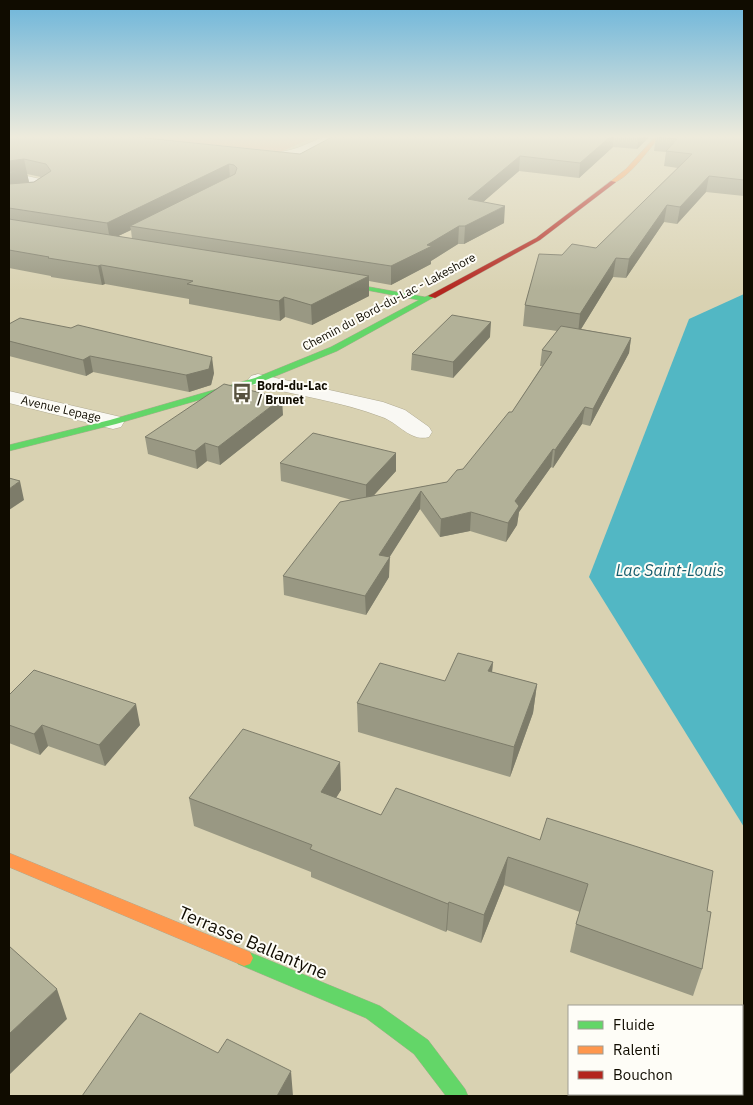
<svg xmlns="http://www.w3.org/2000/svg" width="753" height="1105" font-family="'IBM Plex Sans',sans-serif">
	<rect width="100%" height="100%" fill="#d9d2b2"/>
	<path fill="#e5b499" d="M128,136H316L283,151H277Z"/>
	<path fill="#52b7c4" d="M744,294V827L589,577L689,319Z"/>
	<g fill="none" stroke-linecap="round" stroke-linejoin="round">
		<defs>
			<path id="street" d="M325,136H340C328,148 266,169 254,156C260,150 272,153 280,152C296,150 311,142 325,136Z
				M27,176L49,181L52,186L37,196L9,199V191L29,189L35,186L27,184L9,186V178Z
				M258,374L383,402L405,410L429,427L432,432L429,437C410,442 399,423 382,417C340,401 294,395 251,384L248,380L251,376Z
				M9,391L121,417L124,422L121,427L113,429L9,403Z"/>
			<path id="fast" d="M331,280L425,297L432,294L436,296L337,351L261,382L116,424L9,451V445L110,420L255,378L331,347L419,300L329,283V281Z
				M244,950L380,1006L428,1040L465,1089L468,1096H446L414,1054L366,1018L238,964L235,958L238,952Z"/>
			<path id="slow" d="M656,136H660C651,147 625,183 611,183V181L626,169Z
				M9,853L250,952L253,958L250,964L244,966L9,867Z"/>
			<path id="jam" d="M611,181L616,182L540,240L435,298L428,296L536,238Z"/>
		</defs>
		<use href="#street" stroke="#b0aa91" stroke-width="1"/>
		<use href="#fast" stroke="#b0aa91" stroke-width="1"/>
		<use href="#slow" stroke="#b0aa91" stroke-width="1"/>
		<use href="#jam" stroke="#b0aa91" stroke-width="1"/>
		<use href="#street" fill="#f9f8f3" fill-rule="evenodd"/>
		<use href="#fast" fill="#63d668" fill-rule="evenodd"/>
		<use href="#slow" fill="#ff974d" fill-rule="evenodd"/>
		<use href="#jam" fill="#b3261e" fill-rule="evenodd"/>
	</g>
	<path fill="#999883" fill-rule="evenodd" d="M9,136L300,154L334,136H650L637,149L613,147L579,178L519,171L483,202L504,223L464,244H458L431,261V264L391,285L369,281V296L312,325L285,317L280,321L189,304V299L105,284L102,285L51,277V276L9,268ZM27,174L41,177L34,182H29ZM131,230L132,239L118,236L129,231Z
		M744,136V196L706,192L677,224L664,222L626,278L613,277L581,329L631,338L629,353L590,426L582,424L553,468L551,467L519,512L517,525L506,542L470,531L440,537L420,509L389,557V577L366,615L284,595L283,576L352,500L281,481L280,463L396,453V471L373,496L447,482L463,469L512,412L542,366H540L542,350L557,331L523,326L525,305L562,255L596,248L678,168L664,166L666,152L654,151L656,137Z
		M9,324L214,373L211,385L189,392L93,372L86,376L9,356Z
		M490,337L453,378L411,370L412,354Z
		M283,415L220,465L207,461L197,469L148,454L145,437Z
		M493,662L492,672L537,684L533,713L510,777L358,732L357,703L445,681Z
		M9,695L140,725L105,766L48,746L40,755L9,743Z
		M340,762L341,790L336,798L381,815L707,911L702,969L693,996L570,952L576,924L580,912L504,885L481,943L447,930L446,932L311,877V872L194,826L189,798Z"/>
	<path fill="#7d7c6a" d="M611,136H614L613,147L579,178L580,163Z
		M639,136H650L637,149Z
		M520,156L519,171L467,216L468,199Z
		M24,159L30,187L9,190V161Z
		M229,164L230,179L130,226L131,230L110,240L107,223Z
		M709,176L706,192L677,224L680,207Z
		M667,205L664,222L626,278L629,259Z
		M505,206L504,223L464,244L465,226Z
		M459,226L458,244L431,261V264L391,285V266Z
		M616,258L613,277L578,334L580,314Z
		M101,265L105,284L102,285L98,266Z
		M369,276V296L312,325L311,305Z
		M284,297L285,317L280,321L279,301Z
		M491,322L490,337L453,378V362Z
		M631,338L629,353L590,426L593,409Z
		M90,356L93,372L86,376L83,360Z
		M212,357L214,373L211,385L189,392L186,375Z
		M282,398L283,415L220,465L218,447Z
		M585,407L582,424L553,468L555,450Z
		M205,443L207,461L197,469L195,451Z
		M553,449L551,467L519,512L517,525L506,542L508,523L515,501Z
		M396,453V471L366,504V485Z
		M20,481L24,500L9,510V489Z
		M421,491L420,509L379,574V555Z
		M471,512L470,531L440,537L441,519Z
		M390,557L389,577L366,615L365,596Z
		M493,662L490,691L488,671Z
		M537,684L533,713L510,777L514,747Z
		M136,704L140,725L105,766L99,745Z
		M42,725L48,746L40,755L34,734Z
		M340,762L341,790L322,820L321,792Z
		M508,857L504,885L481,943L484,915Z
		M449,902L447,930L446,932L448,904Z
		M57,989L67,1019L9,1075V1034Z
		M291,1071L293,1096H277Z"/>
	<path fill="#b2b198" stroke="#7d7c6a" d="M9,136H126L300,154L334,136H611L580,163L520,156L468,199L505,206L465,226H459L427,245L432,246L391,266L130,226L235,174L237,168L234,165L229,164L107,223L9,208V184L34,182L51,171L46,164L24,159L9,161Z
		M656,136H744V180L709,176L680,207L667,205L629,259L616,258L580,314L525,305L539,254L562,255L572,244L596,248L692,154L666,151L677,139L656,137Z
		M26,171L9,173V172Z
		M9,219L369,276L311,305L284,297L279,301L187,284L193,281L101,265L98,266L48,258L49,257L9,250Z
		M452,315L491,322L453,362L412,354Z
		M20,318L71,328L78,325L212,357L209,369L186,375L90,356L83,360L9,341V324Z
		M561,326L631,338L593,409L585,407L555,450L553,449L515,501L519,506L508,523L471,512L441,519L421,491L379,555L390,557L365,596L283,576L340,502L447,482L457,470L463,469L509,412H512L552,352L542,350Z
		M224,384L282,398L218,447L205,443L195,451L145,437Z
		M313,433L396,453L366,485L280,463Z
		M9,478L20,481L9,489Z
		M458,653L493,662L488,671L537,684L514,747L357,703L380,663L445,681Z
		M34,670L136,704L99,745L42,725L34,734L9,725V695Z
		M243,729L340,762L321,792L381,815L396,788L540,840L547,818L713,871L707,911L711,912L702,969L576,924L588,884L508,857L484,915L449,902L448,904L310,849L312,845L189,798Z
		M9,946L57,989L9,1034Z
		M140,1013L218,1053L227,1039L291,1071L277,1096H82Z
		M742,1037L744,1038V1096H638L639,1094H742Z"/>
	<linearGradient id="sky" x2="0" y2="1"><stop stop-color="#6cb5da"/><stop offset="0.47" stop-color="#eeebdc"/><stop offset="1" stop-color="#eeebdc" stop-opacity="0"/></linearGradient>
	<rect width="753" height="291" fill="url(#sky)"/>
	<defs>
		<symbol id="bus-bare" viewBox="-9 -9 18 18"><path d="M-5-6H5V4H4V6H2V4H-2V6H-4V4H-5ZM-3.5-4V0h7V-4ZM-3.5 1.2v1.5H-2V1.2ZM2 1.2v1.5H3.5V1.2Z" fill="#56513e" stroke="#fefdf7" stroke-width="2.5" paint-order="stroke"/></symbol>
	</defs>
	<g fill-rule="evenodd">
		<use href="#bus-bare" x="228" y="379" width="28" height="28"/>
	</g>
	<g text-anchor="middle" stroke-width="4" stroke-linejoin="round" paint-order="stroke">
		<g font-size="12" fill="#100c00" stroke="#fefdf7">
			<text transform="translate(389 302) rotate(-28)" y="4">Chemin du Bord-du-Lac - Lakeshore</text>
			<text transform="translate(61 409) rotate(13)" y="4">Avenue Lepage</text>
		</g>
		<g font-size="12" font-weight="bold" fill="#100c00" stroke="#fefdf7" text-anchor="start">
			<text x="257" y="390">Bord-du-Lac<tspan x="257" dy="14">/ Brunet</tspan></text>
		</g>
		<g font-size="16" font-style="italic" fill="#155d6d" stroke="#fefdf7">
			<text x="670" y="576">Lac Saint-Louis</text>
		</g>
		<g font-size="18" fill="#100c00" stroke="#fefdf7">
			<text transform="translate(253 943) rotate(23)" y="6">Terrasse Ballantyne</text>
		</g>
	</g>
	<rect width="753" height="1105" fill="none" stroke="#100c00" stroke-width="20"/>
	<rect x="568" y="1005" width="175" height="90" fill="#fefdf7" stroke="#9f9d94"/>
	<rect x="578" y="1021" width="25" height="8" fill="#63d668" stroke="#9f9d94"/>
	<text x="613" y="1030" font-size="15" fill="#100c00">Fluide</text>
	<rect x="578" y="1046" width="25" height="8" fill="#ff974d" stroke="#9f9d94"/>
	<text x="613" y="1055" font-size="15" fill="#100c00">Ralenti</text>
	<rect x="578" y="1071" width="25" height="8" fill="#b3261e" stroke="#9f9d94"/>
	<text x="613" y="1080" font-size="15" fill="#100c00">Bouchon</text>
</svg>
